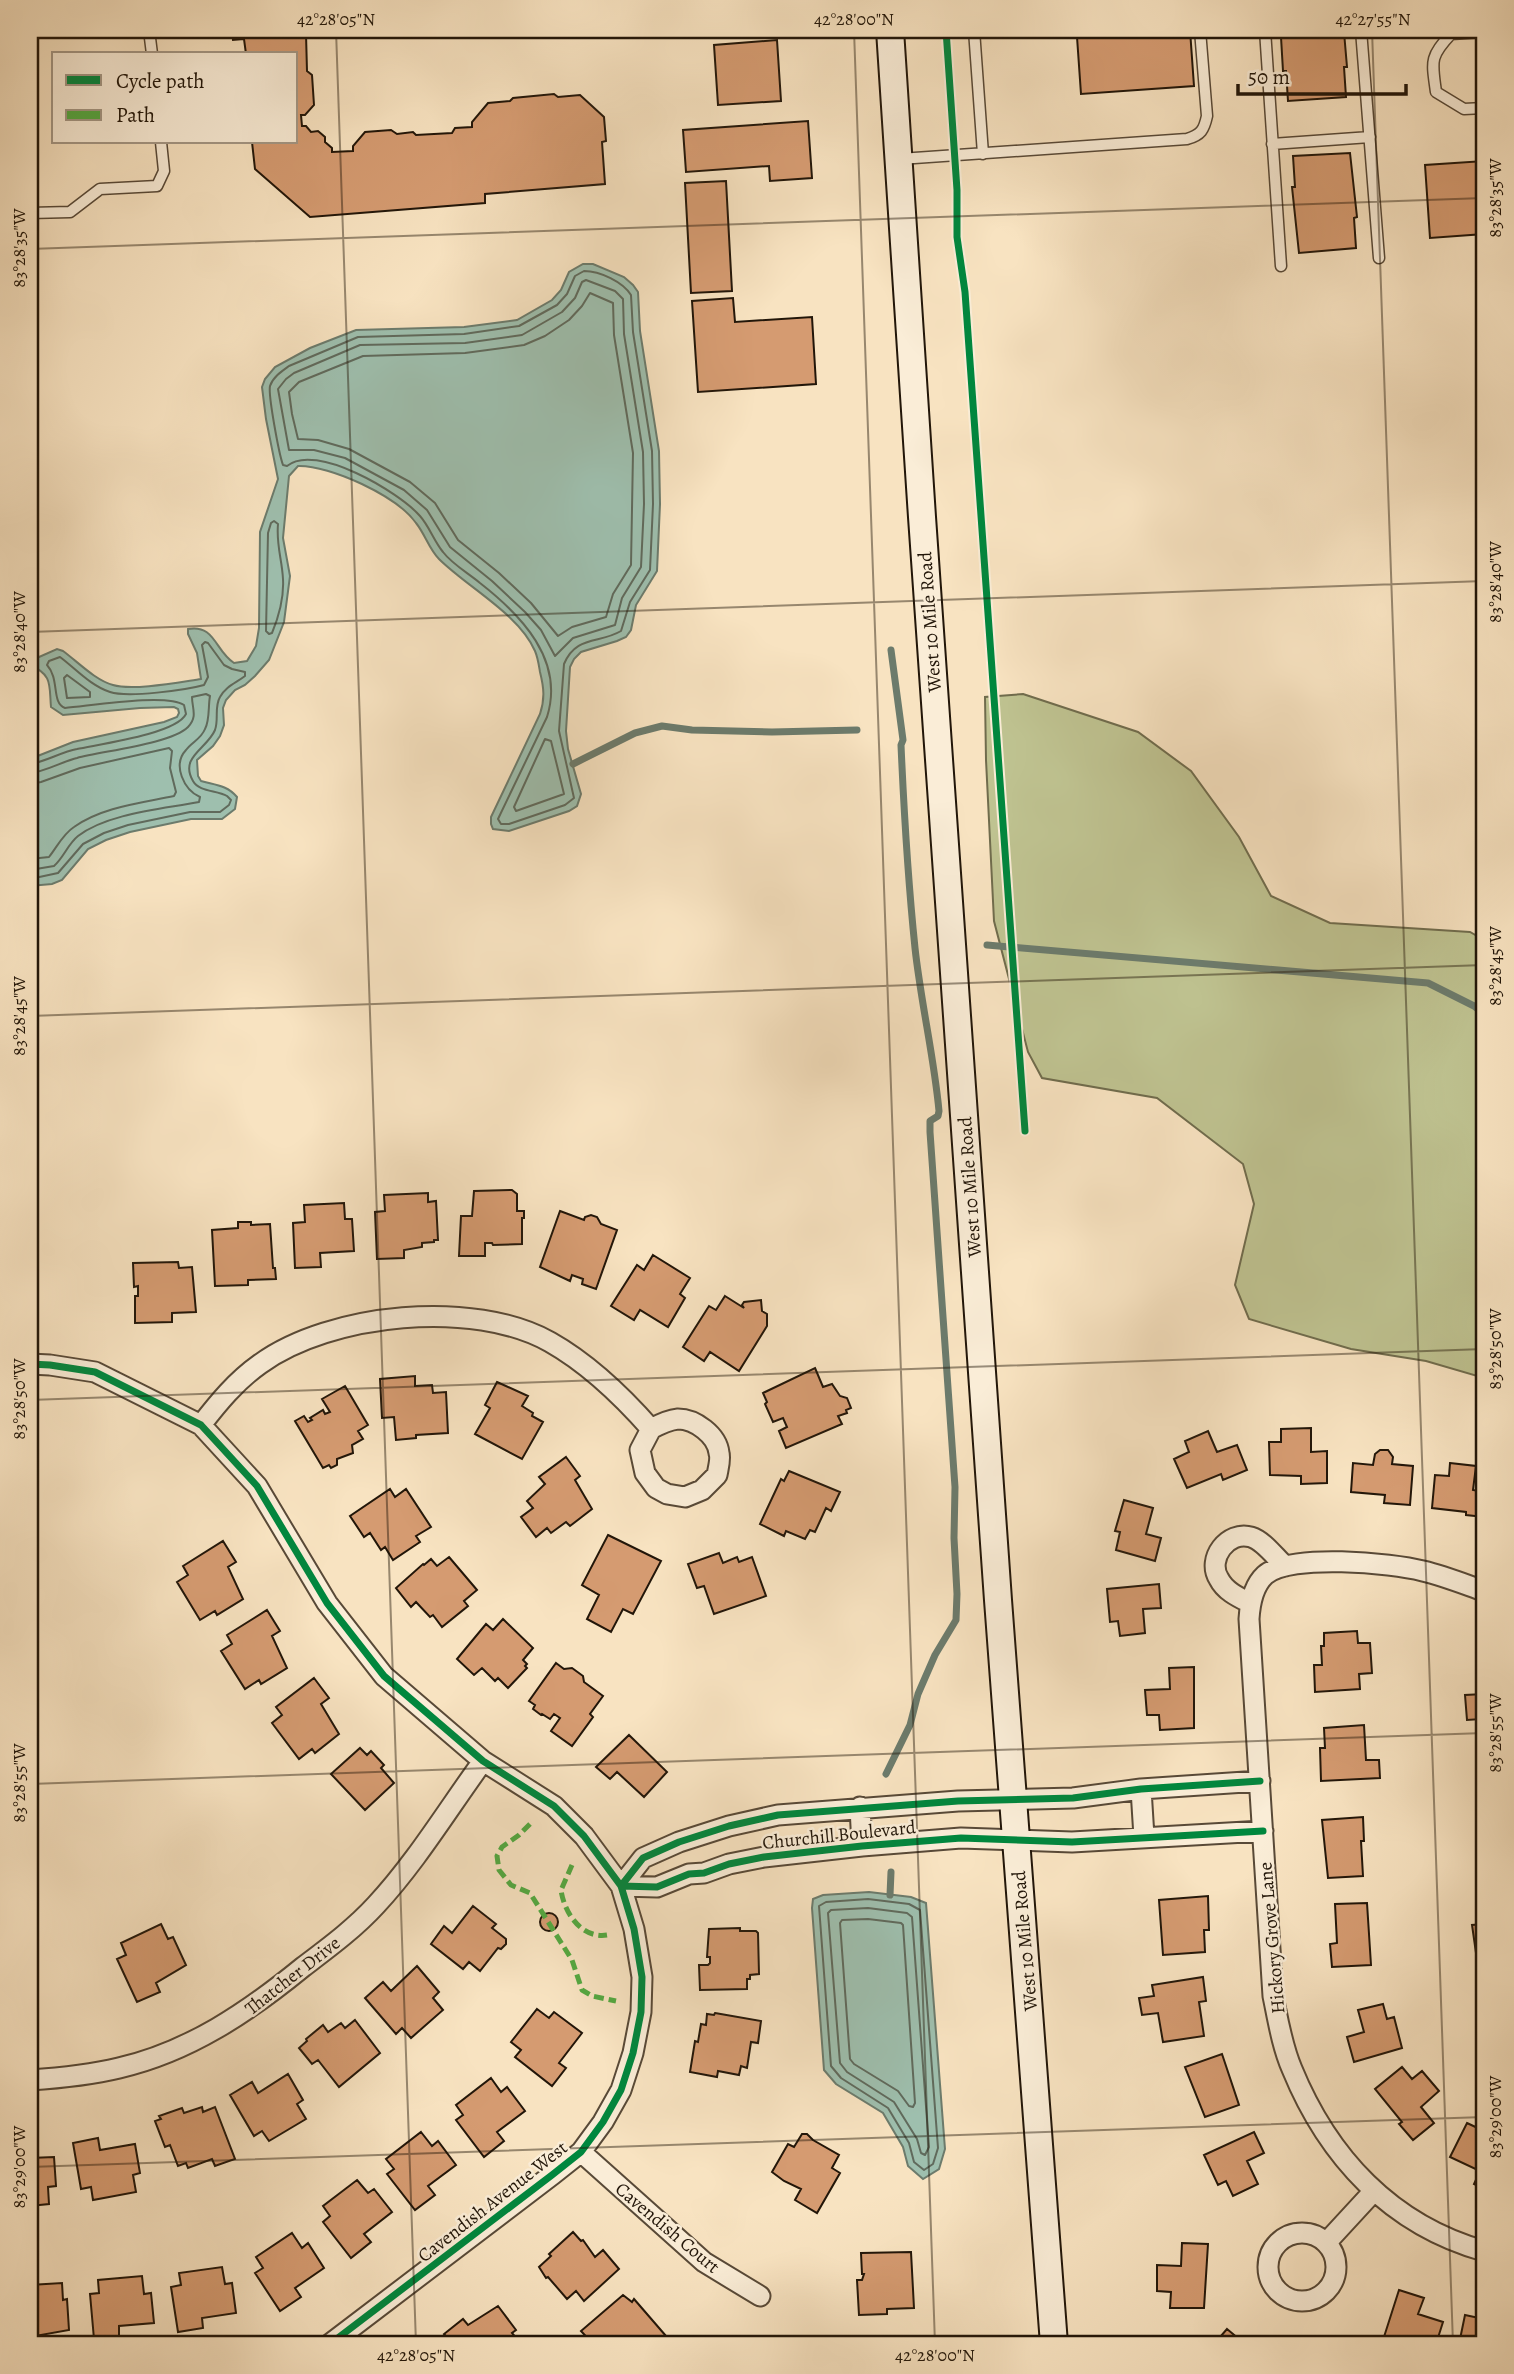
<svg xmlns="http://www.w3.org/2000/svg" width="1514" height="2374" font-family="Alegreya,serif">
	<rect width="100%" height="100%" fill="#f8e3c1"/>
	<filter id="stains"><feTurbulence type="fractalNoise" baseFrequency=".00286" numOctaves="4"/><feColorMatrix values="0 0 0 0 .2 0 0 0 0 .09 0 0 0 0 .02 0 0 0 .5 -.17"/></filter>
	<radialGradient id="worn" r=".72"><stop offset=".6" stop-color="#630" stop-opacity="0"/><stop offset="1" stop-color="#630" stop-opacity=".3"/></radialGradient>
	<path fill="#bfc391" stroke="#706c4d" stroke-width="2" d="M1023,694L1138,732L1191,771L1239,837L1271,896L1330,923L1470,932L1484,940V1378L1426,1361L1351,1349L1249,1319L1235,1285L1254,1204L1243,1164L1157,1098L1042,1078L1028,1052L994,921L986,760L985,697Z"/>
	<path fill="#9ebfae" stroke="#6c7b6c" stroke-width="2" d="M583,264H593L624,277L633,285L638,292L640,331L659,451L660,504L657,571L636,605L631,630L626,637L617,641L581,652L574,659L570,667L566,731L568,749L581,794L577,806L569,811L509,831L493,829L491,824V817L540,714C545,699 544,688 540,672C539,666 538,658 535,651C519,614 467,587 439,559C429,549 425,534 416,523C397,496 330,465 298,466L289,476L283,538L290,576L284,622L269,660L255,676L245,685L235,690L226,700L223,708L224,725L220,736L213,746L197,760L198,776L201,781C215,785 227,785 237,797L235,809L222,819H191L130,832L106,840L88,849L62,880L52,884L30,886V759L73,742L164,722L177,717L179,713L178,709L174,707L140,708L63,715L51,707C49,685 53,675 30,665V661L57,649L63,651C78,662 95,680 113,685C133,691 180,682 201,679L197,653L188,634V629C215,624 215,651 234,663L247,661L256,646L259,628L260,532L278,479L266,419L262,387L265,379L275,367L310,348L356,330L464,327L517,320L552,300L561,290L569,272Z
		M869,1892L911,1897L926,1903L945,2149L939,2169L923,2179L908,2166L903,2147L883,2113L836,2084L824,2070L812,1908L813,1899L823,1895Z"/>
	<g fill="none" stroke-linecap="round" stroke-linejoin="round">
		<path stroke="#606a5c" stroke-width="2" d="M584,271C600,271 623,282 631,295L633,332L652,451L653,504L650,570L630,602L621,631C599,644 576,635 564,664L559,731L574,798L565,805L509,824H501L498,819L547,717C565,660 521,615 480,583C468,573 452,564 443,552C434,541 429,526 420,516C399,492 315,442 287,466L283,465C279,454 268,395 270,386C273,377 282,371 289,366L358,337L464,334L519,326L557,305L567,294L575,276Z
			M586,280L615,291L623,299L624,334L643,452L644,504L641,567L622,598L615,625L573,638L555,656L541,630L525,612L492,581L450,547L427,510L404,490L345,458L314,450H289L278,389L286,379L294,373L360,345L465,343L522,335L562,312L575,298L582,282Z
			M590,293L613,303L614,335L633,453L631,565L613,594L606,617L572,627L558,636L531,603L499,573L458,540L435,503L410,482L349,449L318,440L298,439L292,414L289,392L299,382L363,356L465,353L524,345L545,336L569,320L582,306Z
			M274,521L278,524C276,545 282,559 283,579C284,596 279,616 272,633L269,634L266,631L268,533L271,523Z
			M67,675L90,692V697L67,698L64,678Z
			M545,739L551,741L564,794L516,811L514,807Z
			M30,764C45,762 61,752 77,749C100,744 176,734 186,714L184,705C166,693 90,706 65,708C51,703 60,679 47,665L49,661L60,657C76,669 91,686 110,692C128,698 186,690 204,685L208,677L202,645L205,642L208,643L224,665L232,669L245,672V676C236,683 226,686 220,697C214,707 219,719 215,730C207,749 179,757 193,781C199,792 217,790 227,796L231,800L229,805L220,812H190L128,825L104,833L83,844L58,873L30,879
			M30,773C45,772 61,762 77,758C102,751 171,744 188,727C198,717 192,708 192,697L206,694L210,696C208,706 210,720 205,729C201,739 192,742 186,750C172,765 184,790 200,797L199,802C164,809 108,813 78,836C68,844 64,857 54,866L30,870
			M30,784L41,782L80,768L169,748L172,751L170,768L176,792L174,796C141,803 102,807 74,827C63,834 57,847 49,857L30,859
			M868,1899L909,1904L920,1910L938,2148L933,2164L924,2170L914,2162L909,2143L888,2108L841,2078L831,2066L819,1906L826,1902Z
			M868,1908L907,1913L912,1917L929,2147L925,2155L921,2153L917,2139L894,2102L847,2072L840,2063L828,1913L831,1910Z
			M868,1919L901,1923L903,1925L915,2103L913,2107L909,2106L898,2091L854,2064L850,2059L840,1923L842,1920Z"/>
		<path stroke="#6c7b6c" stroke-width="7" d="M573,764L635,733L662,726L692,730L772,732L857,730
			M987,945L1428,983L1474,1006L1484,1014
			M886,1774L910,1725L918,1694L935,1655L956,1620L957,1594L954,1538L955,1487L930,1132V1121L938,1116L939,1111C934,1057 921,1003 915,948C908,880 904,813 901,745L903,740L891,650
			M890,1895L891,1872"/>
	</g>
	<path fill="#d59b71" stroke="#221609" stroke-width="2" d="M232,30H309L306,34L307,71L312,75L314,105L305,115H301L302,126H306L311,132L318,131L325,137V142L332,148V152L353,151V146L365,132L391,130L397,134L413,132L416,135L452,133L455,128L472,127V122L488,103L510,101L513,98L554,94L558,97L580,95L604,117L606,141L602,142L605,184L485,194V203L310,217L255,169L252,142H296V54H246L244,39L233,40Z
		M1135,30H1190L1194,86L1081,94L1077,37L1135,32Z
		M1283,30H1340V33L1344,32L1347,67H1344L1346,97L1288,101L1286,71H1283L1281,37H1284Z
		M777,40L781,101L718,105L714,45Z
		M808,121L812,178L770,181L769,166L686,172L683,130Z
		M1350,153L1357,217L1354,218L1356,248L1299,253L1292,187H1295L1293,156Z
		M1484,161V234L1430,238L1425,165Z
		M726,181L732,291L691,293L685,183Z
		M733,298L735,322L812,317L816,384L698,392L692,301Z
		M512,1190L517,1194V1211H524V1218H522V1244L493,1245L492,1243H485V1256H459L461,1216H472L474,1191Z
		M428,1193V1202L436,1201L438,1240H434V1242L422,1243V1247L404,1250V1258L377,1259L375,1212L385,1211L384,1195Z
		M344,1203L345,1219H352L354,1251L320,1253L321,1267L295,1268L293,1223L305,1222L304,1205Z
		M560,1211L584,1220L585,1217L591,1215L597,1217L601,1224L617,1230L596,1289L582,1284L583,1279L572,1275L570,1281L540,1267Z
		M238,1222H251V1225L270,1224L273,1268H275L276,1279L248,1280V1285L215,1286L212,1230L238,1228Z
		M653,1255L690,1278L680,1294L685,1298L668,1327L640,1310L634,1320L611,1306L637,1265L644,1270Z
		M178,1262L179,1268L192,1267L196,1312L172,1313V1322L135,1323V1296H138V1286L134,1287L133,1263Z
		M725,1296L744,1308L742,1305L744,1302L761,1300L762,1311L767,1314V1326L739,1371L710,1352L704,1361L683,1347L709,1306L716,1310Z
		M815,1368L823,1387L832,1384L840,1396L847,1398L851,1408L846,1410L847,1413L838,1416L842,1424L786,1448L779,1431L787,1427L783,1418L773,1422L765,1404L767,1402L763,1393Z
		M415,1376V1386L432,1385L433,1393L446,1392L448,1433L416,1435V1438L396,1440L394,1417L382,1418L380,1379Z
		M497,1382L528,1396L522,1406L533,1413L532,1416L543,1422L522,1459L475,1434L490,1408L485,1405Z
		M345,1386L368,1425L358,1431L363,1439L352,1445L353,1453L337,1459V1465L331,1468L329,1465L323,1468L295,1421L304,1416L308,1422L312,1420L310,1418L323,1410L325,1414L330,1412L322,1399Z
		M1311,1428V1452L1327,1451V1483L1301,1484V1476L1270,1475L1269,1442H1281V1429Z
		M1208,1431L1217,1452L1237,1445L1247,1470L1223,1480L1221,1474L1187,1488L1174,1459L1189,1452L1185,1441Z
		M1380,1450H1388L1393,1457L1392,1464L1413,1466L1410,1505L1384,1503L1385,1495L1351,1492L1353,1463L1373,1465L1375,1454Z
		M566,1457L580,1476L575,1480L592,1509L570,1526L566,1522L551,1533L547,1528L536,1537L521,1517L533,1508L527,1501L545,1484L539,1477Z
		M1450,1463L1476,1466L1473,1490L1484,1492V1517L1466,1515V1512L1432,1508L1435,1475L1449,1476Z
		M789,1471L840,1492L831,1511L826,1508L815,1532L810,1530L805,1539L786,1531L784,1536L760,1524L781,1479L784,1481Z
		M390,1489L395,1497L406,1489L431,1527L416,1536L420,1542L393,1560L385,1547L381,1550L370,1533L364,1537L350,1516Z
		M1124,1500L1153,1508L1146,1534L1161,1538L1155,1561L1116,1550L1120,1532L1115,1531Z
		M608,1535L661,1561L633,1614L623,1609L611,1632L587,1619L599,1595L582,1585Z
		M223,1541L236,1562L228,1567L243,1599L217,1615L215,1611L200,1620L177,1582L188,1575L183,1566Z
		M719,1553L723,1563L737,1557L739,1562L752,1557L766,1596L714,1614L704,1586L697,1588L688,1564Z
		M449,1557L477,1590L464,1601L468,1606L442,1627L433,1615L430,1617L416,1602L411,1607L396,1588L423,1564L424,1565L431,1559L437,1566Z
		M1159,1584L1161,1608L1143,1609L1145,1633L1120,1636L1118,1621L1110,1622L1107,1589Z
		M267,1610L280,1631L272,1636L287,1668L261,1684L259,1680L245,1689L221,1651L232,1644L227,1635Z
		M503,1619L533,1648L523,1660L527,1664L525,1666L527,1668L508,1688L498,1678L495,1681L482,1668L474,1675L457,1659L486,1624L493,1630Z
		M1357,1631L1358,1643H1370L1372,1673L1359,1674L1360,1689L1315,1692L1314,1665H1322L1321,1646H1324V1633Z
		M556,1663L564,1669L572,1668L583,1676L584,1682L603,1696L590,1714L593,1717L572,1746L551,1731L560,1718L554,1714L550,1719L542,1714L541,1715L533,1709L535,1705L529,1701Z
		M1194,1667V1728L1160,1730L1159,1715H1147L1145,1690L1170,1689L1169,1668Z
		M314,1678L329,1698L321,1704L339,1734L315,1753L312,1749L299,1759L272,1723L282,1715L276,1707Z
		M1484,1694V1736H1482L1481,1719L1467,1720L1465,1695Z
		M1364,1725L1366,1760H1379L1380,1778L1321,1781L1320,1748H1325L1324,1728Z
		M629,1735L667,1772L644,1797L617,1772L610,1779L596,1767Z
		M360,1748L367,1755L371,1751L384,1765L381,1768L394,1783L365,1810L331,1774Z
		M1363,1817L1364,1841H1361L1363,1876L1328,1878L1322,1820Z
		M1478,1849H1484V1874H1478Z
		M1208,1896L1209,1930H1204L1205,1952L1163,1955L1159,1900Z
		M1367,1903L1371,1965L1332,1967L1330,1944L1337,1943L1335,1904Z
		M473,1906L496,1924L492,1928L506,1939V1944L501,1949L498,1948L480,1971L469,1962L463,1969L431,1944L444,1926L452,1933Z
		M540 1922a9 9 0 1 1 18 0a9 9 0 1 1-18 0Z
		M161,1924L168,1939L173,1937L186,1965L156,1983L160,1992L137,2002L117,1959L126,1955L121,1943Z
		M1484,1924V1980L1480,1981L1472,1925Z
		M740,1928V1931H756L758,1933L759,1974L750,1975V1979H747V1989L700,1990L699,1965H708L710,1963V1957H707L709,1929Z
		M417,1966L439,1992L433,1998L443,2010L411,2038L402,2028L396,2034L365,1998L383,1982L391,1991Z
		M1203,1977L1206,2001L1199,2002L1204,2036L1163,2042L1158,2013L1142,2015L1139,1998L1154,1996L1152,1985Z
		M1383,2004L1387,2019L1394,2017L1402,2048L1354,2062L1347,2037L1364,2032L1358,2010Z
		M537,2009L549,2018L554,2012L582,2033L559,2063L566,2068L552,2086L515,2057L521,2050L511,2042Z
		M715,2013L761,2021L758,2043L751,2042L747,2068L741,2066L739,2075L718,2071L717,2077L690,2072L695,2041L698,2042L701,2024L706,2025L707,2014L714,2015Z
		M355,2020L380,2053L339,2087L318,2060L312,2064L299,2048L307,2041L306,2039L323,2025L328,2032L341,2023L345,2028Z
		M1222,2054L1239,2105L1205,2117L1185,2067Z
		M1402,2067L1412,2079L1422,2071L1439,2091L1421,2107L1434,2123L1413,2140L1399,2124L1402,2122L1375,2089Z
		M288,2074L303,2100L297,2104L306,2119L269,2141L262,2131L254,2136L230,2095L252,2082L258,2093Z
		M491,2078L501,2092L507,2087L525,2111L497,2132L504,2141L484,2157L456,2120L463,2115L456,2105Z
		M202,2107L203,2112L215,2107L235,2159L215,2166L212,2159L188,2168L186,2163L178,2166L170,2145L165,2147L155,2121L161,2119L159,2116L182,2108L184,2113Z
		M1467,2123L1484,2131V2189L1474,2184L1480,2171L1450,2157Z
		M421,2132L432,2146L438,2141L456,2165L428,2186L435,2195L415,2210L387,2174L394,2169L386,2159Z
		M1254,2132L1264,2153L1247,2161L1258,2184L1233,2196L1226,2181L1218,2185L1204,2155Z
		M802,2134H807L813,2140L839,2155L832,2168L840,2173L817,2213L795,2200L801,2189L784,2181L772,2172L788,2144L794,2147Z
		M98,2138L100,2150L135,2144L140,2173L133,2175L136,2192L93,2200L91,2187L81,2189L73,2143Z
		M54,2157L56,2186L48,2187L49,2204L30,2206V2158Z
		M357,2180L368,2193L374,2189L392,2212L364,2234L371,2242L351,2258L323,2222L330,2216L323,2206Z
		M573,2232L581,2241L583,2240L595,2257L603,2250L619,2269L584,2301L576,2291L567,2299L548,2277L546,2278L539,2267L551,2256L549,2254Z
		M292,2233L302,2248L308,2243L324,2268L295,2288L301,2297L280,2311L255,2273L263,2268L256,2257Z
		M1182,2243L1208,2244L1204,2308H1170L1171,2292L1157,2291V2265L1181,2266Z
		M911,2252L914,2308L887,2309V2314L859,2315L857,2280H862L864,2274H862L861,2253Z
		M222,2267L225,2284L232,2283L236,2313L202,2318L203,2328L178,2332L171,2287L181,2285L179,2273Z
		M142,2276L144,2294L151,2293L154,2323L119,2326V2337L94,2339L90,2294L99,2293L98,2280Z
		M62,2283L63,2300L67,2299L69,2330L35,2336L36,2344H30V2285Z
		M1399,2290L1424,2298L1418,2314L1443,2322L1436,2344H1395L1383,2340Z
		M623,2295L632,2302L634,2299L666,2336L657,2344H593L581,2331Z
		M498,2306L516,2330L512,2333L521,2344H453L444,2334L463,2319L468,2325Z
		M1465,2315L1484,2319V2344H1459Z
		M1227,2329L1245,2344H1214Z"/>
	<g fill="none" stroke-linecap="round" stroke-linejoin="round">
		<defs>
			<path id="lane" d="M149,30L152,54
				M974,30L983,154
				M1265,30L1281,266
				M1361,30L1379,258
				M1484,32L1451,34C1429,57 1432,62 1436,92L1464,109L1484,108
				M1272,144L1370,137
				M900,159L1187,139C1201,135 1204,130 1207,116L1200,30
				M30,213L70,212L100,189L157,186L164,171L161,142"/>
			<path id="street" d="M30,1364L50,1365L95,1372L201,1425L257,1486L327,1603L384,1676L483,1761L554,1806L584,1836L621,1886L634,1929L642,1977L641,2012L633,2053L621,2090L603,2122L581,2152L552,2175L330,2344
				M201,1425C218,1403 236,1381 260,1364C330,1313 474,1299 550,1342C589,1364 622,1396 651,1429L640,1450L645,1473L656,1488L667,1494L685,1497L702,1490L717,1475C718,1469 721,1459 719,1453C717,1435 695,1419 678,1419C668,1420 660,1424 651,1429
				M1484,1591C1464,1584 1444,1576 1423,1571C1391,1563 1291,1553 1265,1575C1253,1586 1250,1603 1249,1619L1273,1996C1278,2020 1282,2046 1292,2069C1328,2157 1391,2225 1484,2251
				M1250,1603C1238,1597 1225,1591 1219,1579C1206,1559 1228,1530 1251,1537C1264,1541 1275,1557 1285,1566
				M1260,1781L1141,1789L1073,1798L958,1801L778,1815L729,1826L679,1842L643,1858L621,1886L657,1887L689,1874L704,1873L729,1864L764,1857L862,1846L961,1838L1072,1842L1263,1831
				M1141,1789L1144,1837
				M860,1807L862,1846
				M30,2080C60,2078 90,2075 119,2068C189,2052 248,2012 303,1967C328,1948 354,1929 376,1905C416,1862 448,1809 483,1761
				M581,2152L704,2262L760,2296
				M1268 2267a34 34 0 1 1 68 0a34 34 0 1 1-68 0Z
				M1326,2243L1373,2192"/>
			<path id="secondary" d="M890,30L922,517L998,1600L1054,2344"/>
		</defs>
		<use href="#lane" stroke="#584937" stroke-width="13"/>
		<use href="#street" stroke="#584937" stroke-width="23"/>
		<use href="#secondary" stroke="#221609" stroke-width="30"/>
		<use href="#lane" stroke="#faedd7" stroke-width="10"/>
		<use href="#street" stroke="#faedd7" stroke-width="19"/>
		<use href="#secondary" stroke="#faedd7" stroke-width="26"/>
		<path stroke="#53a941" stroke-width="5" stroke-dasharray="10 5" stroke-linecap="butt" d="M530,1824L519,1835L502,1847L497,1856L499,1870L511,1885L530,1893L572,1960L582,1990L592,1996L616,2001
			M572,1865L561,1890C564,1912 581,1939 607,1935"/>
		<defs>
			<path id="cycleway" d="M946,30L957,190V237L965,292L1025,1131
				M30,1364L50,1365L95,1372L201,1425L257,1486L327,1603L384,1676L483,1761L554,1806L584,1836L621,1886L634,1929L642,1977L641,2012L633,2053L621,2090L603,2122L581,2152L552,2175L330,2344
				M1260,1781L1141,1789L1073,1798L958,1801L778,1815L729,1826L679,1842L643,1858L621,1886L657,1887L689,1874L704,1873L729,1864L764,1857L862,1846L961,1838L1072,1842L1263,1831"/>
		</defs>
		<use href="#cycleway" stroke="#faedd7" stroke-width="11"/>
		<use href="#cycleway" stroke="#00873e" stroke-width="7"/>
	</g>
	<path fill="none" stroke="#221609" stroke-width="2" stroke-opacity="0.45" d="M336,30L416,2344M854,30L935,2344M1372,30L1453,2344M30,249L1484,198M30,632L1484,581M30,1016L1484,965M30,1400L1484,1349M30,1784L1484,1733M30,2167L1484,2117"/>
	<g text-anchor="middle" stroke-width="5" stroke-linejoin="round" paint-order="stroke">
		<g font-size="19" fill="#221609" stroke="#faedd7">
			<text transform="translate(929 622) rotate(-94)" y="7">West 10 Mile Road</text>
			<text transform="translate(969 1187) rotate(-94)" y="7">West 10 Mile Road</text>
			<text transform="translate(839 1834) rotate(-6)" y="7">Churchill Boulevard</text>
			<text transform="translate(1271 1938) rotate(-95)" y="7">Hickory Grove Lane</text>
			<text transform="translate(1024 1941) rotate(-95)" y="7">West 10 Mile Road</text>
			<text transform="translate(292 1975) rotate(-38)" y="7">Thatcher Drive</text>
			<text transform="translate(492 2201) rotate(-38)" y="7">Cavendish Avenue West</text>
			<text transform="translate(668 2227) rotate(40)" y="7">Cavendish Court</text>
		</g>
	</g>
	<rect width="1514" height="2374" fill="none" stroke="#f8e3c1" stroke-width="77"/>
	<rect x="52" y="52" width="245" height="91" fill="#faedd7" stroke="#a49785" stroke-width="2"/>
	<rect x="66" y="75" width="35" height="10" fill="#00873e" stroke="#a49785" stroke-width="2"/>
	<text x="116" y="88" font-size="21" fill="#221609">Cycle path</text>
	<rect x="66" y="110" width="35" height="10" fill="#53a941" stroke="#a49785" stroke-width="2"/>
	<text x="116" y="122" font-size="21" fill="#221609">Path</text>
	<path d="M1238 84v10h168v-10" fill="none" stroke="#221609" stroke-width="3.5"/>
	<text x="1248" y="84" font-size="21" fill="#221609" stroke="#faedd7" stroke-width="5" paint-order="stroke">50 m</text>
	<rect x="38" y="38" width="1438" height="2298" fill="none" stroke="#221609" stroke-width="2.5"/>
	<g font-size="18" text-anchor="middle" fill="#221609">
		<text x="336" y="25">42°28'05"N</text>
		<text x="854" y="25">42°28'00"N</text>
		<text x="1373" y="25">42°27'55"N</text>
		<text transform="translate(1495 198) rotate(-90)" y="6">83°28'35"W</text>
		<text transform="translate(19 248) rotate(-90)" y="6">83°28'35"W</text>
		<text transform="translate(1495 582) rotate(-90)" y="6">83°28'40"W</text>
		<text transform="translate(19 632) rotate(-90)" y="6">83°28'40"W</text>
		<text transform="translate(1495 966) rotate(-90)" y="6">83°28'45"W</text>
		<text transform="translate(19 1016) rotate(-90)" y="6">83°28'45"W</text>
		<text transform="translate(1495 1349) rotate(-90)" y="6">83°28'50"W</text>
		<text transform="translate(19 1399) rotate(-90)" y="6">83°28'50"W</text>
		<text transform="translate(1495 1733) rotate(-90)" y="6">83°28'55"W</text>
		<text transform="translate(19 1783) rotate(-90)" y="6">83°28'55"W</text>
		<text transform="translate(1495 2117) rotate(-90)" y="6">83°29'00"W</text>
		<text transform="translate(19 2167) rotate(-90)" y="6">83°29'00"W</text>
		<text x="416" y="2361">42°28'05"N</text>
		<text x="935" y="2361">42°28'00"N</text>
	</g>
	<rect width="100%" height="100%" filter="url(#stains)"/>
	<rect width="100%" height="100%" fill="url(#worn)"/>
</svg>
